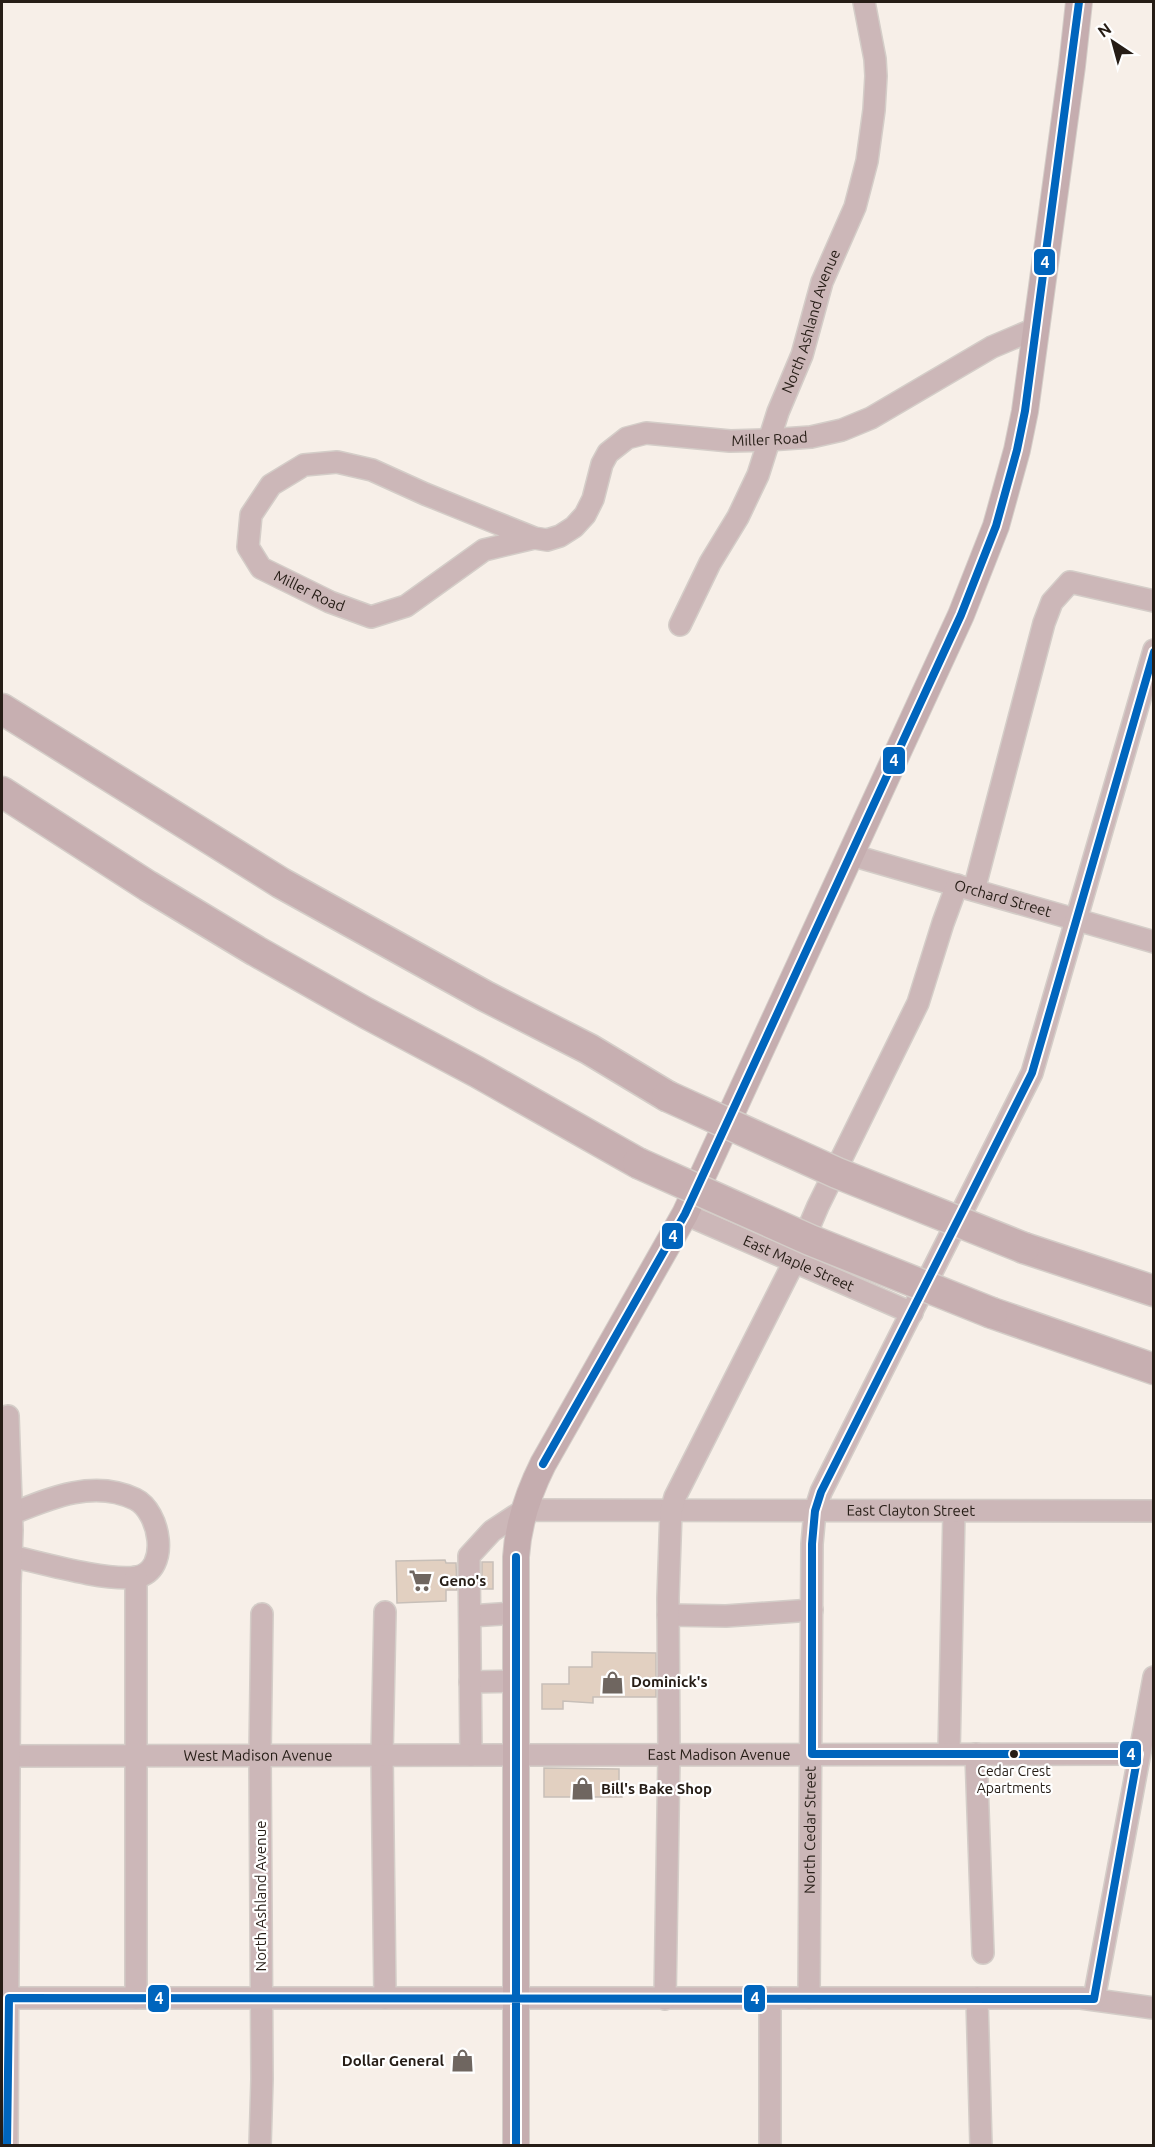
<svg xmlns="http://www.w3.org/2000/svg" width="1155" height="2147" font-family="Ubuntu,sans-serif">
	<rect width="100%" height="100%" fill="#f7efe8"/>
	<path fill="#e2d0c1" stroke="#c7bfb8" stroke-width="1.5" d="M445,1560L446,1563H456L457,1590H446V1601L397,1603L396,1561Z
		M482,1562H493V1589H482Z
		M592,1652L656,1653V1697H593V1703L563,1701V1709H542V1684H569V1667H592Z
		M544,1768L619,1769V1782H622V1797H544Z"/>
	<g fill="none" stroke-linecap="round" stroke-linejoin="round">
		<defs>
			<g id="minor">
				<path id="s1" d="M534,538L425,494L372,470L337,462L304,465L271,485L251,515L248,547L261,568L330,602L371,617L406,606L484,550L534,538L547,540L560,536L574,527L585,515L593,499L602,464L608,453L627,438L646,433L730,441L769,440L811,437L842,430L871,418L992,347L1037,328"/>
				<path id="s2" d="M680,625L710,563L738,517L758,475L778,412L802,355L822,282L855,207L867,161L874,110L876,76L875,59L864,2"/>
				<path id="s3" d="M851,855L1154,942"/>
				<path d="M974,890L1044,623L1052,602L1070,582L1154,601"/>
				<path id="s4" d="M685,1214L912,1313"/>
				<path d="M11,1556C42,1563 108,1582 137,1577C171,1570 160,1511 135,1499C94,1479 50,1498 11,1514"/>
				<path d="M385,1612L382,1755L385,1998"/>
				<path d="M668,1615L726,1616L812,1610"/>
				<path d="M470,1616L516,1613"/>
				<path d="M470,1682L516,1681"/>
				<path d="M949,1754L954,1511"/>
				<path d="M976,1754L983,1953"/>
				<path id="s5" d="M471,1755L469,1556L492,1531L524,1510L1154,1511"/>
				<path id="s6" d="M2,1756L1138,1754"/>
				<path d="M2,1998H1081L1154,2008"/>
				<path d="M136,1998V1577"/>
				<path d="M770,1998V2146"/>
				<path id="s7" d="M809,1998L812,1544L815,1511L821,1492L1032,1073L1154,650"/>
				<path d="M977,1998L981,2146"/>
				<path d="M665,1999L669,1755L668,1598L671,1511L675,1497L794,1262L818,1206L918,1003L943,923L957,885"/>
				<path d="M1094,1999L1154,1677"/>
				<path d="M7,2146L10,1584L12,1530L8,1416"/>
				<path d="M260,2146L262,2079L260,1755L262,1614"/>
			</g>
			<path id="major" d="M516,2146V1557C518,1524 528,1494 543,1464L685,1214L961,615L996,526L1017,450L1025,411L1072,66L1079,2"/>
			<path id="highway" d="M2,709L281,883L485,996L589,1049L667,1096
				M2,792L148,886L256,951L366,1013L477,1072L638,1163
				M1024,1248L1154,1291
				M992,1313L1154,1369"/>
		</defs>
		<use href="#minor" stroke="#d4cdc8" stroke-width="24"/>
		<use href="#major" stroke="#d4cdc8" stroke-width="28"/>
		<use href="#highway" stroke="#d4cdc8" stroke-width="33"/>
		<use href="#minor" stroke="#ccb7b8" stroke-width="21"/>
		<use href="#major" stroke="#c5adaf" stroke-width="26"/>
		<use href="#highway" stroke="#c7afb1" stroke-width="30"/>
		<defs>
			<path id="highway-bridge" d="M667,1096L837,1173L1024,1248
				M638,1163L810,1240L992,1313"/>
		</defs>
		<use href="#highway-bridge" stroke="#d4cdc8" stroke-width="33" stroke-linecap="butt"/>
		<use href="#highway-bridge" stroke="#c7afb1" stroke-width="30"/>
		<defs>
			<path id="bus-1" d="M543,1464L685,1214L961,615L996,526L1017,450L1025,411L1079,2
				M516,1557V2146
				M7,2146L9,1998L1094,1999L1138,1754H812V1544L815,1511L821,1492L1032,1073L1154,652"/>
		</defs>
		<use href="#bus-1" stroke="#fff" stroke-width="12"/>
		<use href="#bus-1" stroke="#0065bd" stroke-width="8"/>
	</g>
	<defs>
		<symbol id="supermarket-bare" viewBox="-9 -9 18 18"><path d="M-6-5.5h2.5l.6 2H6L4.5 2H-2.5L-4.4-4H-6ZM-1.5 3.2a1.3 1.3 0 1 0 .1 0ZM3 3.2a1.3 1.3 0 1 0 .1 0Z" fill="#6f6660" stroke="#fff" stroke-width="2.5" paint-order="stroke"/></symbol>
		<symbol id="shop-bare" viewBox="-9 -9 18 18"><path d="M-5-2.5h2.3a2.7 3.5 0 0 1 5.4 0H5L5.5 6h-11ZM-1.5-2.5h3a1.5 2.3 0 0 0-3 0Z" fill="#6f6660" stroke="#fff" stroke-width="2.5" paint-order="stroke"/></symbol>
	</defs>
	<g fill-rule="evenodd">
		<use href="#supermarket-bare" x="404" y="1564" width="33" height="33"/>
		<use href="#shop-bare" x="596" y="1666" width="33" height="33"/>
		<use href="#shop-bare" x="566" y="1772" width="33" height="33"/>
		<use href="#shop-bare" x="446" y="2044" width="33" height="33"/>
	</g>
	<circle fill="#261d16" stroke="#fff" stroke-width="2" cx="1014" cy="1754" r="5"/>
	<g text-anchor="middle" stroke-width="4.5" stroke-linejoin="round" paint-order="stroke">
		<g font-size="14" fill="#261d16" stroke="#fff">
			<text x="1014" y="1776">Cedar Crest<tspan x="1014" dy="17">Apartments</tspan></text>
		</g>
		<g font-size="15" fill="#261d16" stroke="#fff">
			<text dy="5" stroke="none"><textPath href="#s2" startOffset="332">North Ashland Avenue</textPath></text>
			<text dy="5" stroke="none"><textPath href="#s1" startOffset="975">Miller Road</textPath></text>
			<text dy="5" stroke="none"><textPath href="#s1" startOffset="430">Miller Road</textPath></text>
			<text dy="5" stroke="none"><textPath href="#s3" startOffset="158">Orchard Street</textPath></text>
			<text dy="5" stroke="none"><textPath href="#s4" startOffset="124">East Maple Street</textPath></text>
			<text dy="5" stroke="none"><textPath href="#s5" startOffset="658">East Clayton Street</textPath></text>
			<text dy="5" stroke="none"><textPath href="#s6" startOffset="256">West Madison Avenue</textPath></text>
			<text dy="5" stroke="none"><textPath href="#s6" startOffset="717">East Madison Avenue</textPath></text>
			<text dy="5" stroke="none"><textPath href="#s7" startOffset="168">North Cedar Street</textPath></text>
			<text transform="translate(261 1896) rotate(-90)" y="5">North Ashland Avenue</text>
		</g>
		<g font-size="15" font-weight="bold" fill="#261d16" stroke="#fff" text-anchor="start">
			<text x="439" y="1586">Geno's</text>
			<text x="631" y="1687">Dominick's</text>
			<text x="601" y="1794">Bill's Bake Shop</text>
			<text x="444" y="2066" text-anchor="end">Dollar General</text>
		</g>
	</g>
	<g stroke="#fff" stroke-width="2">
		<rect x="1033" y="248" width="23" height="28" rx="6" fill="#0065bd"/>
		<rect x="882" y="746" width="24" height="29" rx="6" fill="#0065bd"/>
		<rect x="661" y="1222" width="23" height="28" rx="6" fill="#0065bd"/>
		<rect x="1119" y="1740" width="23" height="28" rx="6" fill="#0065bd"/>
		<rect x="147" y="1984" width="23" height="29" rx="6" fill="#0065bd"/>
		<rect x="743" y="1984" width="23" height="29" rx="6" fill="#0065bd"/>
	</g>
	<g font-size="16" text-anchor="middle" font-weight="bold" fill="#fff">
		<text x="1045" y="268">4</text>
		<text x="894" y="766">4</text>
		<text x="673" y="1242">4</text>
		<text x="1131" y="1760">4</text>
		<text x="159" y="2004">4</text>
		<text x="755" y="2004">4</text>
	</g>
	<rect width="1155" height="2147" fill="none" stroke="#261d16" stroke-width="6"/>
	<g transform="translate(1113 42) rotate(324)" stroke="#ffffff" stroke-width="4.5" paint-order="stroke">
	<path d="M0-4.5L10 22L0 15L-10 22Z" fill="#261d16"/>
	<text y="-9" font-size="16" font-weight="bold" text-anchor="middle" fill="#261d16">N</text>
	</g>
</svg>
